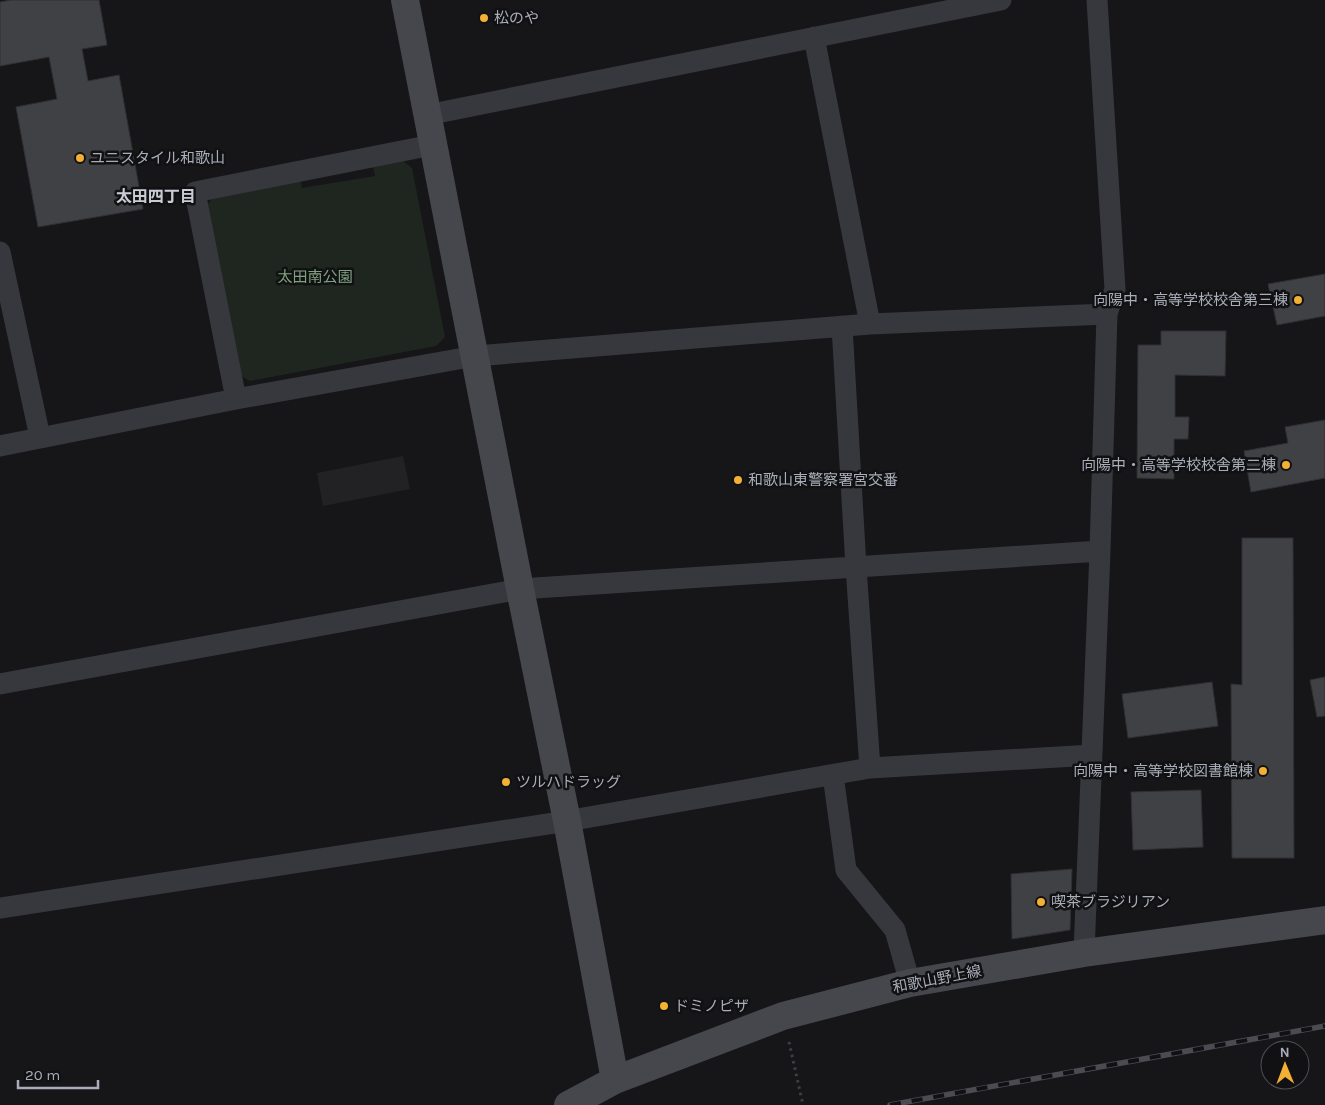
<svg xmlns="http://www.w3.org/2000/svg" width="1325" height="1105" font-family="Karla,'Noto Sans JP',sans-serif">
	<rect width="100%" height="100%" fill="#161618"/>
	<path fill="#222225" d="M403,456L410,489L323,506L317,473Z"/>
	<path fill="#1e261f" d="M402,160L412,168L445,337L436,346L250,381L238,374L206,206L217,193L300,179L302,188L375,176L373,166Z"/>
	<path fill="#404145" stroke="#303034" d="M11,0H99L107,45L82,49L88,81L119,75L143,209L38,227L16,107L57,99L49,57L0,66V2Z
		M1325,274V316L1277,325L1268,284Z
		M1161,331H1226L1225,376L1175,375V417H1189L1188,439H1174V479L1137,478L1138,345H1161Z
		M1325,420V478L1251,492L1244,451L1288,443L1285,427Z
		M1242,538H1293L1294,858H1232L1231,684L1242,685Z
		M1325,677V716L1317,717L1310,680Z
		M1212,682L1218,726L1128,738L1122,694Z
		M1201,790L1203,847L1133,850L1131,792Z
		M1072,869L1070,930L1012,939L1011,874Z"/>
	<g fill="none" stroke-linecap="round" stroke-linejoin="round">
		<path stroke="#3d3f44" stroke-width="3" stroke-dasharray="2.5 4" stroke-linecap="butt" d="M789,1042L803,1105"/>
		<path stroke="#37383d" stroke-width="21" d="M814,37L870,324
			M427,115L1001,0
			M0,252L40,437
			M842,326L856,567L870,768
			M236,399L195,192L432,145
			M0,446L236,399L475,356L870,324L1107,314
			M0,684L520,589L1100,551
			M833,775L846,870L895,930L910,983
			M0,908L567,821L870,768L1092,755
			M1084,953L1100,551L1107,314L1115,289L1097,0"/>
		<path stroke="#45474d" stroke-width="28" d="M405,0L520,589L567,821L615,1080
			M568,1105L615,1080L783,1016L910,983L1084,953L1325,920"/>
		<defs>
			<path id="rail" d="M890,1105L1325,1026"/>
		</defs>
		<use href="#rail" stroke="#4a4c52" stroke-width="5.5"/>
		<use href="#rail" stroke="#111113" stroke-width="4" stroke-dasharray="11" stroke-linecap="butt"/>
	</g>
	<g fill="#f2b134" stroke="#111113" stroke-width="2">
		<circle cx="484" cy="18" r="5"/>
		<circle cx="80" cy="158" r="5"/>
		<circle cx="1298" cy="300" r="5"/>
		<circle cx="1286" cy="465" r="5"/>
		<circle cx="738" cy="480" r="5"/>
		<circle cx="1263" cy="771" r="5"/>
		<circle cx="506" cy="782" r="5"/>
		<circle cx="1041" cy="902" r="5"/>
		<circle cx="664" cy="1006" r="5"/>
	</g>
	<g text-anchor="middle" stroke-width="5" stroke-linejoin="round" paint-order="stroke">
		<g font-size="15" fill="#a8adb8" stroke="#111113" text-anchor="start">
			<text x="494" y="23">松のや</text>
			<text x="90" y="163">ユニスタイル和歌山</text>
			<text x="1288" y="305" text-anchor="end">向陽中・高等学校校舎第三棟</text>
			<text x="1276" y="470" text-anchor="end">向陽中・高等学校校舎第二棟</text>
			<text x="748" y="485">和歌山東警察署宮交番</text>
			<text x="1253" y="776" text-anchor="end">向陽中・高等学校図書館棟</text>
			<text x="516" y="787">ツルハドラッグ</text>
			<text x="1051" y="907">喫茶ブラジリアン</text>
			<text x="674" y="1011">ドミノピザ</text>
		</g>
		<g font-size="15" fill="#7fa381" stroke="#111113">
			<text x="315" y="282">太田南公園</text>
		</g>
		<g font-size="15" fill="#a8adb8" stroke="#111113">
			<text transform="translate(937 979) rotate(-11)" y="5">和歌山野上線</text>
		</g>
		<g font-size="16" font-weight="bold" fill="#c9ccd4" stroke="#111113">
			<text x="156" y="202">太田四丁目</text>
		</g>
	</g>
	<g transform="translate(1285 1065) rotate(359)"><circle r="24" fill="#111113" stroke="#4d4f55"/>
	<path d="M0-4L9 19L0 12L-9 19Z" fill="#f2b134"/>
	<text y="-8" font-size="14" font-weight="bold" text-anchor="middle" fill="#a8adb8">N</text>
	</g>
	<path d="M18 1080v8h80v-8" fill="none" stroke="#a8adb8" stroke-width="2.5"/>
	<text x="25" y="1080" font-size="15" fill="#a8adb8" stroke="#111113" stroke-width="4" paint-order="stroke">20 m</text>
</svg>
